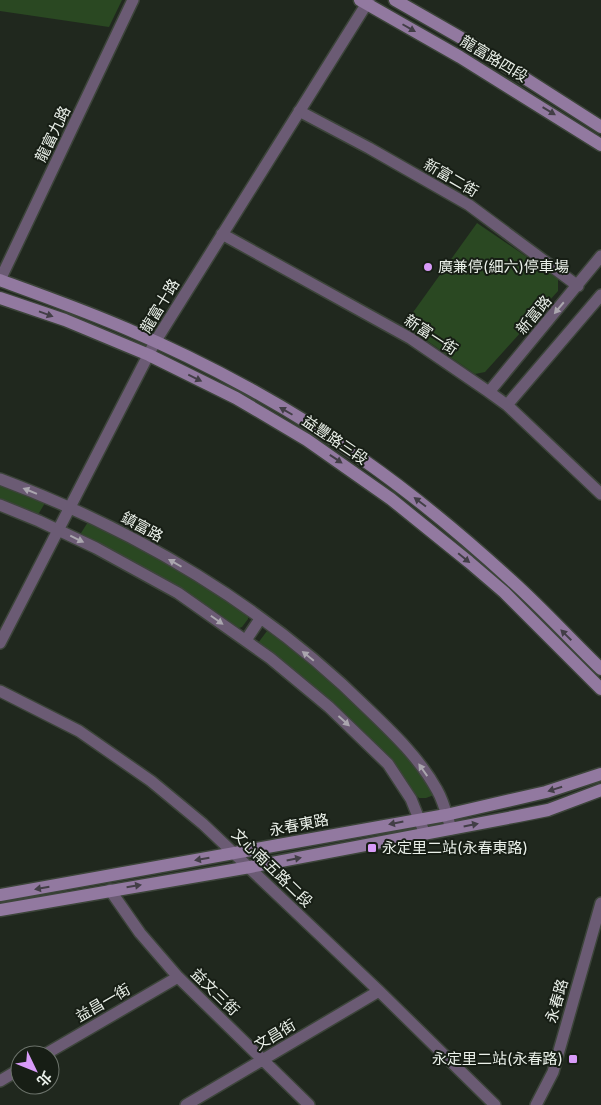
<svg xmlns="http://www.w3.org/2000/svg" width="601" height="1105" font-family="Inter,'Noto Sans TC',sans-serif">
	<rect width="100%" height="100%" fill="#20281e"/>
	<path fill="#2a4822" d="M0,0H122L109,27L0,11Z
		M477,223L558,278V291L485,372L475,374L404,325Z
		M0,483L45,503L39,513L37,514L0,500Z
		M88,522H91C145,551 198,581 248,616V619L242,627L239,628L146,569L83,536L81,533Z
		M267,631L286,644L341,690L386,733L415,765L434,795L426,798H419L412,791L390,759L353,722L258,643Z"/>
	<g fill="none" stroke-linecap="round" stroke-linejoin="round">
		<defs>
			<path id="street" d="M299,111L369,148L469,205L578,286
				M222,234L410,338L489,392L507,405L601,494
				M0,280L133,0
				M489,392L601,256
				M507,405L601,295
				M0,479C136,530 266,607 369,710C394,734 420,759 437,790C444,802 447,816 451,829
				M0,505L39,521L96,548L178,593L270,658L329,707L388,764L411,799L425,834
				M246,640L260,619
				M0,643L155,342L369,0
				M0,691L79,731L151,781L203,824L379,991L495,1105
				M110,890L140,933L178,977L309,1105
				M44,1055L178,977
				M0,1081L20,1069
				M186,1105L379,991
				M536,1105L553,1072L601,903"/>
			<path id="secondary" d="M360,0L460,57L601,145
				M395,0L470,43L601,127
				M0,280C43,296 86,311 127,329C207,363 292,409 362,459C415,496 465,538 512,581C543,609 571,640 601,669
				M0,298L65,320L149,355L236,398L307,440L391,499L469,562L504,592L601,689
				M0,895L446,815L546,792L601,774
				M0,910L250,867L518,816L548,810L601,790"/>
		</defs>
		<use href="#street" stroke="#3c443a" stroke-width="14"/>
		<use href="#secondary" stroke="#3c443a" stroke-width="15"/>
		<use href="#street" stroke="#6b5b74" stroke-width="11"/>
		<use href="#secondary" stroke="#9279a0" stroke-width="12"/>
	</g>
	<defs><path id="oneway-solid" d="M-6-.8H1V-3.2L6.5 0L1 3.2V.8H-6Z" transform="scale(1.25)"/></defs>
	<g fill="#423e46">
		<use href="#oneway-solid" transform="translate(409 28) rotate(30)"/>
		<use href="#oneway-solid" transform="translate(549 111) rotate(31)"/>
		<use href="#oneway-solid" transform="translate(46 314) rotate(20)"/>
		<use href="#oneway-solid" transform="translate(195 378) rotate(26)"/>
		<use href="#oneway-solid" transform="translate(286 411) rotate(-150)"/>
		<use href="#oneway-solid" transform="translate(336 459) rotate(34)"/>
		<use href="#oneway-solid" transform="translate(420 502) rotate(-143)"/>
		<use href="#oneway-solid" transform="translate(464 558) rotate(39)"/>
		<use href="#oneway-solid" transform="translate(566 635) rotate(-135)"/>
		<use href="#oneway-solid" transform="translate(555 789) rotate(162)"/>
		<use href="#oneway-solid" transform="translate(396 823) rotate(169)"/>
		<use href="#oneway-solid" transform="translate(471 825) rotate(-11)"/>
		<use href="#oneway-solid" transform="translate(202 859) rotate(170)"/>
		<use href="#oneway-solid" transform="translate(294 859) rotate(-11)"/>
		<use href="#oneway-solid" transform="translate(134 886) rotate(-9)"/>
		<use href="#oneway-solid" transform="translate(42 888) rotate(170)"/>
	</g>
	<g fill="#aaa6ae">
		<use href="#oneway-solid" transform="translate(559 308) rotate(130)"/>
		<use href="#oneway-solid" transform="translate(30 491) rotate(-158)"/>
		<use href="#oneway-solid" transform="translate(77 539) rotate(26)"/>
		<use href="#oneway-solid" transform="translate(175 563) rotate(-150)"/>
		<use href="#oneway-solid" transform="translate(217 620) rotate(35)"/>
		<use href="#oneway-solid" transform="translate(308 656) rotate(-141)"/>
		<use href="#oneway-solid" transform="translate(344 721) rotate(42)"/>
		<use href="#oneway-solid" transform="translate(423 770) rotate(-125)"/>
	</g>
	<g fill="#d89bf8" stroke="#171e15" stroke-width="2">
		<circle cx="428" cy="267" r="5"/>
		<rect x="367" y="843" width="10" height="10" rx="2.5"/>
		<rect x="568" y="1054" width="10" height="10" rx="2.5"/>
	</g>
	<g text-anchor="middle" stroke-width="4" stroke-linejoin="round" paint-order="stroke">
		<g font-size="15" fill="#eaf0e9" stroke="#171e15">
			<text transform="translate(494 59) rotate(31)" y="5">龍富路四段</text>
			<text transform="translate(53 134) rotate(-64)" y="5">龍富九路</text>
			<text transform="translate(451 178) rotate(30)" y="5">新富二街</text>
			<text transform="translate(160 306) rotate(-59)" y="5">龍富十路</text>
			<text transform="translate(534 315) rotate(-50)" y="5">新富路</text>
			<text transform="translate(431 335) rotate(33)" y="5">新富一街</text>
			<text transform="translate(335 440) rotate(34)" y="5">益豐路三段</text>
			<text transform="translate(142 527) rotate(29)" y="5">鎮富路</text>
			<text transform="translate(299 825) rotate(-11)" y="5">永春東路</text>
			<text transform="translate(272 868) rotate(44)" y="5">文心南五路二段</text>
			<text transform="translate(215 992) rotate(44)" y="5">益文三街</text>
			<text transform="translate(557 1001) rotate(-74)" y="5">永春路</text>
			<text transform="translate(103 1003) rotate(-30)" y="5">益昌一街</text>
			<text transform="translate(275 1035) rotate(-31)" y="5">文昌街</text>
		</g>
		<g font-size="15" fill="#eaf0e9" stroke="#171e15" text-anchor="start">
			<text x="438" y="272">廣兼停(細六)停車場</text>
			<text x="382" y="853">永定里二站(永春東路)</text>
			<text x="563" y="1064" text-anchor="end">永定里二站(永春路)</text>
		</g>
	</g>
	<g transform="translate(35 1070) rotate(133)"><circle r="24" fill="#171e15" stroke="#6b726a"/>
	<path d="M0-4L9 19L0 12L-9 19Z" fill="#d89bf8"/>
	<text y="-8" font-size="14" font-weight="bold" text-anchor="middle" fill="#eaf0e9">北</text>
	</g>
</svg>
